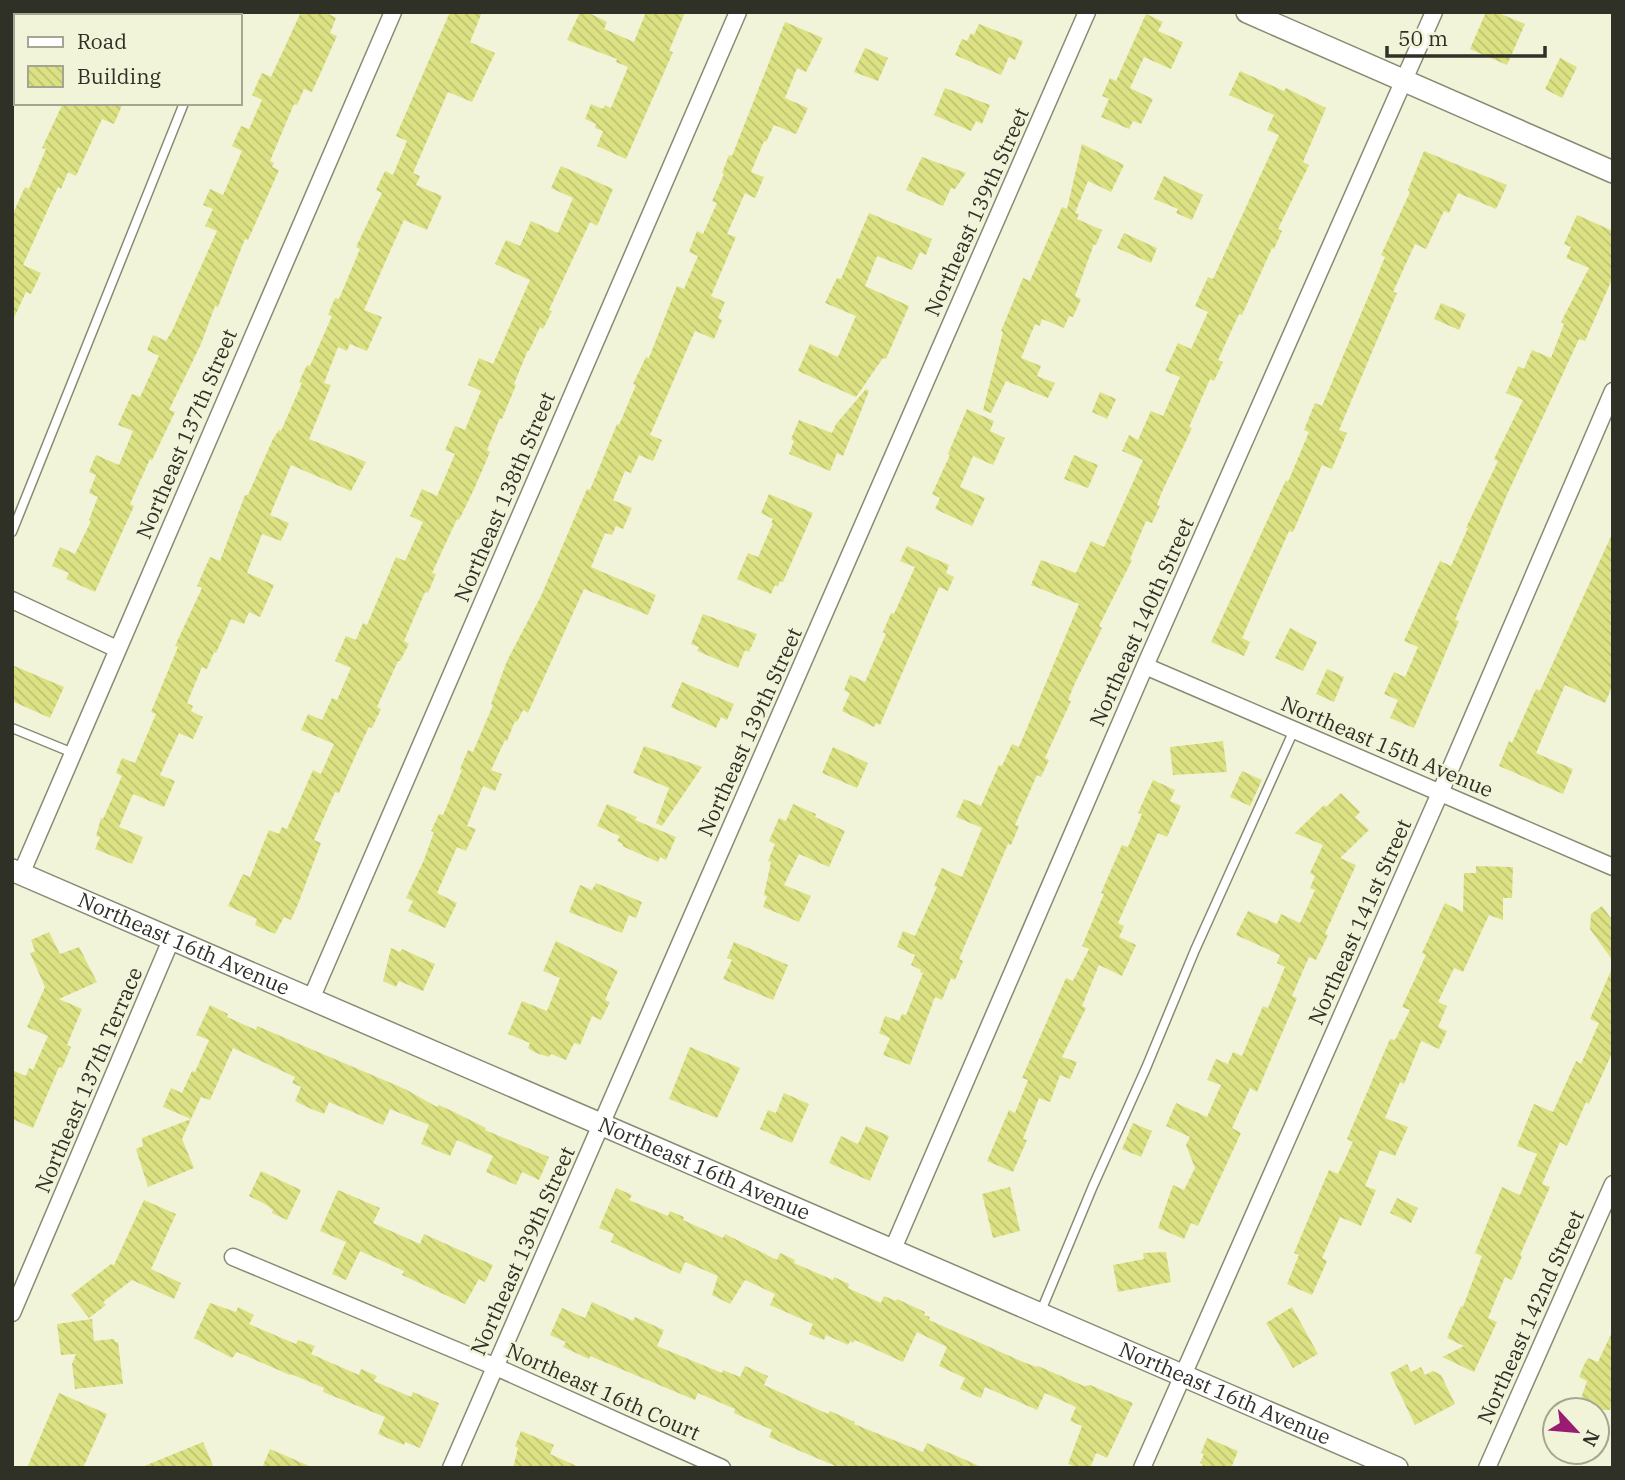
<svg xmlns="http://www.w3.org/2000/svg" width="1625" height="1480" font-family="'IBM Plex Serif',serif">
	<defs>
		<pattern id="building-back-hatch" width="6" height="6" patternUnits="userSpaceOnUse" patternTransform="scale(1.75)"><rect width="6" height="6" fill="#dce283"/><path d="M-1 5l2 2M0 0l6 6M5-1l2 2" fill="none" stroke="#bdc271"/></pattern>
	</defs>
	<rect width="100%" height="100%" fill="#f2f4da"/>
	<path fill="url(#building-back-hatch)" d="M301,12H325L336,18L330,33L337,36L312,92L304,89L297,105L294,104L270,161L274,163L272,167L279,170L248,240L245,239L218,307L215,306L201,344L169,410L175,412L152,460L150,459L130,504L134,506L95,592L66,579L69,573L52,566L60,547L75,554L91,521L89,520L98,497L89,493L96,475L89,472L96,455L119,465L133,431L118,425L132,394L140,397L159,356L147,350L153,335L166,341L172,331L217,231L205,226L213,209L203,205L210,189L223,195L242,151L232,146L241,126L249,129L262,100L252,95L262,73L271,77Z
		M450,12H482L470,42L495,53L472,102L448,92L413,173L420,176L416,185L442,196L427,230L404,220L364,310L382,317L367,351L350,344L347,351L338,347L324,383L331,385L309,439L366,462L351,491L291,465L270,515L289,523L281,541L262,534L247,573L274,585L260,617L249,612L244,624L231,619L216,653L214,652L207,669L202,667L187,703L193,706L191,711L203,717L193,739L179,733L160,775L175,781L164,807L133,794L119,827L143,837L132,864L95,849L100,837L96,836L101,818L103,819L122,776L116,773L122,758L135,763L156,714L151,712L178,647L175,646L202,588L197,586L210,557L220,561L245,495H248L273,439L279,430L281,431L302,383L299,382L307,365L310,366L332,316L328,315L335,298L339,299L360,249L356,247L382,193L376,190L385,171L393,175L407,141L396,136Z
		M580,12H587L607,22L604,29L634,42L646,12H685L669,51L673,52L626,159L597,146L603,131L595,128L596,124L585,119L591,104L603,109L605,105L611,108L628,67L616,62L617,59L567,40Z
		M1486,12H1496L1525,24L1507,65L1470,49Z
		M1146,14L1163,22L1158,31L1183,42L1171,69L1144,57L1130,88L1153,99L1141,124L1133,121L1129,129L1101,117L1109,99L1102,96L1110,78L1116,81Z
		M785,22L823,38L806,72L797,68L785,98L808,108L796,134L774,125L766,142L764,141L751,172L764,177L755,198L745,193L727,234L736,237L711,296L725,302L718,318L722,320L714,339L695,331L650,435L662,440L653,461L639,455L631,473L625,471L613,500L632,508L623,529L616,526L612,535L605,533L591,567L656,595L648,615L584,589L528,713L523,710L517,722L515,721L507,741L505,740L491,770L502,774L495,791L483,786L467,826L476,829L466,851L457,847L437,893L457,903L445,928L408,911L413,901L406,898L424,860L434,832L431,831L439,814L443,815L462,770L460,769L468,750L473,752L493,705L491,704L507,661L541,596L587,489L590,490L617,424L619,425L636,385L633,384L646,357L649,358L677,286L684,289L698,256L689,252L697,231L703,234L717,203L712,201L724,174L722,173L729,155L732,156Z
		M979,24L1023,41L1015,60L1009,57L1001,75L955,55L962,39L967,41L971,33L974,35Z
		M865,48L888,58L878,81L854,72Z
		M1560,58L1577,67L1562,98L1545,89Z
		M1240,71L1284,91L1286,88L1326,108L1303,162L1309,165L1278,229L1282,231L1274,249L1272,248L1242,315L1239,314L1218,360L1223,362L1214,381L1210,379L1189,427L1192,428L1161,494L1157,505L1160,506L1152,523L1146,521L1130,559L1132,560L1099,626L1102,628L1075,683L1068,700L1071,701L1045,758L1049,760L1041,777L1037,775L1015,825L1019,826L1011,845L1008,844L959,959L963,961L955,980L951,978L942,1000L935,997L910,1065L883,1055L890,1038L879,1033L885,1016L899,1021L902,1014L906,1015L923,973L920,972L921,970L911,965L915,955L897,947L903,931L915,936L937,887L934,886L942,868L962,877L982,828L956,817L964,799L981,806L999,765L1002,766L1012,744L1019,747L1079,604L1031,585L1041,560L1076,573L1091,541L1104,547L1143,460L1122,451L1129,435L1138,440L1151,411L1163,416L1180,377L1165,371L1178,343L1191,349L1208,312L1195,306L1208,277L1213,279L1279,135L1267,130L1274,115L1229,95Z
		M945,88L990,105L982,124L976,121L971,131L934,115Z
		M63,103H123L114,124L102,119L76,176L68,172L61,189L58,187L23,265L41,273L31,294L26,292L12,322V216L25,187L29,189L46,149L42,148Z
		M1082,144L1124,165L1111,192L1088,181L1075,213L1079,214L1077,219L1102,230L1096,245L1094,244L1075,296L1081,299L1073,317L1069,316L1064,328L1042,319L1040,326L1035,324L1021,358L1041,366L1037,376L1055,383L1048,398L1006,381L991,413L983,410L1003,332L1001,331L1023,278L1030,281L1062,207L1067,209Z
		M1424,151L1507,185L1496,209L1458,193L1449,213L1444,211L1426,249L1415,244L1393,292L1397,293L1339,430L1347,433L1332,469L1322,465L1293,532L1289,531L1242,638L1250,642L1244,656L1211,642L1286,480L1288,482L1309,432L1304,430L1315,403L1322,406L1385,257L1381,255L1410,192L1408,190Z
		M922,157L966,173L955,189L951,188L943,206L906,190Z
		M561,166L613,189L597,226L590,222L549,310L552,311L543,329L540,327L529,351L528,350L514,384L516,385L502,419L500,418L487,450L490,452L475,487L459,520L457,519L432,573L436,574L428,593L425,592L404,641L409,644L400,661H398L377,707L381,709L372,728L369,727L358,750L339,793L335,792L314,840L321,843L298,904L291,920L284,917L275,934L255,925L257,919L228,906L243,874L250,877L269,830L279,834L282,827L287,829L313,770L321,774L334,744L301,730L308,714L322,720L332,698L337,700L351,668L335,661L346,636L356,640L363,623L367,625L396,557L405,561L423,522L410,516L422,489L437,496L455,454L445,450L455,426L465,430L481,391L468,385L479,358L493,364L530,280L495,264L506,240L520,246L531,221L558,233L573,198L551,188Z
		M1164,176L1203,195L1192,220L1176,213L1178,209L1154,199Z
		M869,213L932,239L926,255L920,252L912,270L877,256L865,286L909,306L886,359L883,358L856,397L798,371L810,344L838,357L856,316L825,303L837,278L841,279Z
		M1577,215L1613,231V277L1585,341L1579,339L1506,497L1455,620L1459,621L1414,728L1390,718L1398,700L1384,694L1394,672L1405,677L1418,647L1404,641L1440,561L1451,566L1468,528H1466L1498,461L1494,459L1523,400L1506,393L1518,366L1524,369L1532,350L1551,358L1564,324L1561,322L1589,268L1566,258L1571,247L1564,244Z
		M1124,233L1157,248L1151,263L1117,248Z
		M1441,303L1466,314L1459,330L1434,319Z
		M866,389L869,391L843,456L837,453L830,471L789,454L794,441L791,439L799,420L832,433L836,424Z
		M1100,392L1116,399L1107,419L1092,412Z
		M967,409L994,421L990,431L1005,438L993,465L973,456L960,487L985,498L972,526L935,509L940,498L932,494L950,455L948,454Z
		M1074,455L1098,465L1088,488L1064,479Z
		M769,494L813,513L783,582L780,581L778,587L775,585L771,594L737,579L748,553L758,557L773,523H771L773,519L761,513Z
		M1613,532V685L1605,703L1565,685L1536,753L1573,769L1563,794L1499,766L1509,741L1512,743L1536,689L1540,691Z
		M907,546L949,565L946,573L954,577L948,591L939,587L880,725L876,723L874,727L842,711L850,693L844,690L850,675L865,682L886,634L883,632L891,613L894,614L915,567L900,561Z
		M703,614L757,634L749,652L745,650L738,668L697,651L699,647L691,644Z
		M1290,628L1317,642L1303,671L1275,658Z
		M12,665L64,687L50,718L12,701Z
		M1327,669L1344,677L1334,702L1316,694Z
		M682,682L734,704L727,720L721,717L716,728L671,707Z
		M1223,741L1227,772L1173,775L1170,747Z
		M644,746L702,767L662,826L656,823L669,788L633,773Z
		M833,747L868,763L857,788L822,773Z
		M1242,771L1262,780L1250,806L1230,797Z
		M1153,780L1175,790L1170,801L1181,806L1167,837L1158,833L1118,923L1124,926L1119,937L1136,945L1122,976L1099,965L1082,1006L1086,1008L1062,1057L1077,1062L1070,1079L1060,1075L1050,1102L1039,1098L1023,1139L1027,1140L1013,1172L987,1161L1009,1110L1015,1113L1028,1080L1022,1078L1066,978L1073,981L1089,949L1082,946L1104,894L1101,893L1122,845L1128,847L1142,814L1138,813Z
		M1341,793L1360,812L1355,817L1369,830L1340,858L1356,865L1325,934L1328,935L1316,960L1309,957L1292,996L1297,998L1257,1092L1250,1088L1232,1128L1241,1133L1198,1226L1191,1223L1184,1239L1158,1228L1173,1185L1184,1190L1195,1168L1186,1145L1190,1137L1166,1126L1176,1103L1207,1117L1221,1085L1207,1080L1216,1059L1228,1064L1233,1052L1242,1056L1263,1006L1268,1008L1285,967L1277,963L1280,955L1236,935L1248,911L1277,924L1281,914L1300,923L1315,890L1310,888L1315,876L1310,873L1323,845L1295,833L1324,805L1326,807Z
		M607,804L637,817L635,820L676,837L666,860L660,857L658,862L622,846L623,844L617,841L620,836L597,826Z
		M793,804L816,814L815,817L845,831L829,867L799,854L784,885L811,896L799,922L763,907L767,896L764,895L771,862L768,861L775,844L769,841L779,818L786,821Z
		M1476,866L1513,867L1512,898H1503V920L1489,915L1463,972L1454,968L1438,1002L1447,1006L1438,1027L1447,1031L1439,1049L1421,1041L1404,1084L1400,1082L1385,1118L1408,1127L1395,1156L1380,1150L1365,1186L1376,1190L1361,1226L1340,1217L1322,1258L1327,1261L1312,1295L1287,1284L1299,1255L1294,1253L1329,1170L1338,1174L1353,1142L1347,1139L1390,1039L1395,1040L1410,1010L1402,1007L1426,955L1422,953L1445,903L1463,912L1464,873H1476Z
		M596,883L642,902L636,918L629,915L622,933L569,912L580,885L592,890Z
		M1602,906L1613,921V961L1590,929L1591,914Z
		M49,932L60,954L79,947L97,982L59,999L82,1009L67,1045L71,1047L62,1068L59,1067L33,1128L12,1119V1070L26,1076L29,1068L33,1070L48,1036L27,1027L45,987L30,953L35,951L31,940Z
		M556,941L618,971L605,1000L610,1002L601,1020L592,1016L580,1045L574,1043L566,1060L551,1054L549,1057L536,1053L528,1048L530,1043L508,1034L522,1001L547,1011L560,978L543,971Z
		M734,942L788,965L773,1000L723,979L732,960L727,958Z
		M391,948L400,952L402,949L435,964L423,991L399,981L396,987L383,981Z
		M1613,966V1051L1589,1104L1586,1102L1567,1146L1560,1142L1542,1184L1550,1187L1520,1255L1522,1256L1512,1280L1505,1277L1488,1318L1497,1322L1474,1372L1442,1357L1464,1346L1447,1338L1461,1306L1463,1307L1482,1256L1475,1253L1502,1187L1520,1195L1537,1154L1517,1146L1534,1104L1553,1112L1576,1061L1581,1064L1599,1023L1590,1019Z
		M210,1005L228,1014L227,1017L256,1030L257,1026L405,1089L437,1107L439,1105L454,1112L486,1128L485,1130L549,1157L539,1180L522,1172L516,1185L486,1172L493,1156L457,1140L450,1156L421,1144L429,1125L390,1109L383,1125L329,1102L324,1114L309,1108L295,1101L301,1087L292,1083L295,1077L233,1048L210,1100L201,1097L182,1139L194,1168L148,1187L136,1149L143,1146L142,1138L191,1119L163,1107L171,1088L182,1093L192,1071L195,1072L209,1040L196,1035Z
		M690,1047L740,1068L717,1118L669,1099Z
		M784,1093L809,1104L792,1143L760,1129L768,1110L776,1113Z
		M1133,1123L1152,1131L1141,1157L1122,1149Z
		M866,1126L889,1136L870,1181L829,1163L841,1136L858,1144Z
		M261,1171L301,1190L287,1220L272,1213L273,1210L265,1204L249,1196Z
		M1010,1187L1020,1231L993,1238L982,1194Z
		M616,1188L632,1195L629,1200L668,1216L670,1211L684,1217L683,1220L723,1238L725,1234L777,1260L780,1253L795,1260L794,1263L833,1280L834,1277L849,1284L848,1288L881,1303L884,1296L896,1301L897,1299L925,1312L924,1315L930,1317L929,1320L1023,1362L1037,1367L1038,1366L1084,1386L1090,1385L1133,1403L1107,1458L1096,1453L1090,1468H1079L1068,1464L1082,1426L1070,1421L1076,1407L1045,1393L1037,1410L985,1387L981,1398L960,1389L965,1378L939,1366L947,1347L917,1332L903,1362L855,1340L853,1343L850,1341L848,1345L826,1335L824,1340L809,1334L813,1324L770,1305L775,1294L745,1280L730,1304L712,1295L718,1276L685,1262L680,1274L611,1242L614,1234L599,1228Z
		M338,1190L380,1208L373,1223L420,1244L424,1234L493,1265L485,1282L479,1279L465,1304L402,1275L404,1271L360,1251L346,1280L332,1274L346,1242L320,1231Z
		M1397,1198L1418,1208L1411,1223L1390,1213Z
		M144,1200L176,1214L151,1269L181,1283L174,1299L132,1280L103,1302L106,1305L89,1318L71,1295L111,1264L114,1265Z
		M1166,1252L1171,1282L1118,1292L1113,1265L1144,1259L1143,1253Z
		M592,1302L633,1321L635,1317L664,1330L657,1346L722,1373L723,1370L740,1377L745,1366L768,1376L764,1385L828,1414L830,1411L855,1422L854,1424L923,1452L927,1443L984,1468H840L800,1451L769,1437L772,1430L734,1413L735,1409L698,1393L695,1400L590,1356L589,1359L563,1347L566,1342L550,1335L562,1308L585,1318Z
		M210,1303L236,1312L238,1307L254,1315L249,1324L296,1344L298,1340L315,1346L311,1354L359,1375L361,1369L377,1376L374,1381L411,1397L413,1392L439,1403L420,1448L405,1442L404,1445L378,1434L385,1417L323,1392L324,1388L291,1374L290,1375L237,1352L232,1358L194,1338Z
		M1292,1307L1318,1354L1293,1368L1266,1323Z
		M92,1319L94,1341L114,1339L115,1342H118L123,1384L75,1389L72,1364L76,1354L61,1355L57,1324Z
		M1613,1330V1404L1610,1410H1577L1587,1381L1579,1377L1583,1367L1588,1358L1598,1362Z
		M1407,1364L1411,1372L1421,1367L1425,1375L1433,1371L1441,1375L1455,1404L1415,1425L1390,1373Z
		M59,1393L107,1414L83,1468H27Z
		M521,1431L554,1445L550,1454L581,1468H513L518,1448L515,1446Z
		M1207,1438L1238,1451L1231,1468H1201L1203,1464L1200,1463L1204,1454L1201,1453Z
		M203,1442L214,1468H142V1467Z
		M270,1449L314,1468H262Z"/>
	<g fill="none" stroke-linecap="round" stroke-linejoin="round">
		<defs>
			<path id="service" d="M220,16L222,12
				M12,532L184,103
				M12,728L73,753
				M1041,1311L1093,1186L1146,1068L1195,950L1294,730"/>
			<path id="minor" d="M47,16L49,12
				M12,97L16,89
				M12,600L117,649
				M1145,666L1613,867
				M21,874L393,12
				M311,999L738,12
				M892,1251L1145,666L1434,12
				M233,1257L496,1367L722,1468
				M12,1313L171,940
				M451,1468L1087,12
				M1142,1468L1440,793L1613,391
				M1487,1468L1613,1184"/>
			<g id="tertiary">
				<path d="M1247,12L1613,172"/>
				<path id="s1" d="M12,870L1397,1468"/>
			</g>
		</defs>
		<use href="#service" stroke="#888b73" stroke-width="11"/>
		<use href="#minor" stroke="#888b73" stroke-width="19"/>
		<use href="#tertiary" stroke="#888b73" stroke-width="24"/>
		<use href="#service" stroke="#fff" stroke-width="8"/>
		<use href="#minor" stroke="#fff" stroke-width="16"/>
		<use href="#tertiary" stroke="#fff" stroke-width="21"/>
	</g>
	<g text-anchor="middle" stroke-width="5" stroke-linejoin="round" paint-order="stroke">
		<g font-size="21" fill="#2f3026" stroke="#f2f4da">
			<text transform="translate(977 212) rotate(-66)" y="7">Northeast 139th Street</text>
			<text transform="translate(187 434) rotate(-67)" y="7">Northeast 137th Street</text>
			<text transform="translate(505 497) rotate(-67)" y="7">Northeast 138th Street</text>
			<text transform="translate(1142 622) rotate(-66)" y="7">Northeast 140th Street</text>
			<text transform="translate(750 732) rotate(-66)" y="7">Northeast 139th Street</text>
			<text transform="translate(1387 747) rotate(23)" y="7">Northeast 15th Avenue</text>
			<text transform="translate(1360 922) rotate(-66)" y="7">Northeast 141st Street</text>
			<text dy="7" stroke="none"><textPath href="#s1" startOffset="187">Northeast 16th Avenue</textPath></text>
			<text transform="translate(89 1080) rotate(-67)" y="7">Northeast 137th Terrace</text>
			<text dy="7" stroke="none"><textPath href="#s1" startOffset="754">Northeast 16th Avenue</textPath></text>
			<text transform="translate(523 1251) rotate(-66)" y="7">Northeast 139th Street</text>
			<text transform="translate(1531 1317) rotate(-66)" y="7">Northeast 142nd Street</text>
			<text transform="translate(603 1392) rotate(24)" y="7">Northeast 16th Court</text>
			<text dy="7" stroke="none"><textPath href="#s1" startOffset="1321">Northeast 16th Avenue</textPath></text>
		</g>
	</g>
	<rect width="1625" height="1480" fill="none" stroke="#2f3026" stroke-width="28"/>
	<rect x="14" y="14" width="228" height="91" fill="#f2f4da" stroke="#a4a692" stroke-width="2"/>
	<rect x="28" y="37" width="35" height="10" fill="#ffffff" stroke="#a4a692" stroke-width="2"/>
	<text x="77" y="49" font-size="21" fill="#2f3026">Road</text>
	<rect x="28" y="66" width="35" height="21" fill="url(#building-back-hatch)" stroke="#a4a692" stroke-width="2"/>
	<text x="77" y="84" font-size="21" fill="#2f3026">Building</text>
	<g transform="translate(1576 1431) rotate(116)"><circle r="33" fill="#f2f4da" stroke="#a4a692" stroke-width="2"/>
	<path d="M0-5L12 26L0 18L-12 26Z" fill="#991b72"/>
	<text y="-10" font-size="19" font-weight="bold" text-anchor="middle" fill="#2f3026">N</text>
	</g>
	<path d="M1387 46v10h158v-10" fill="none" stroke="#2f3026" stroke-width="3.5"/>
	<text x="1398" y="46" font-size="21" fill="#2f3026" stroke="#f2f4da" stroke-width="5" paint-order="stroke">50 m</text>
</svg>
